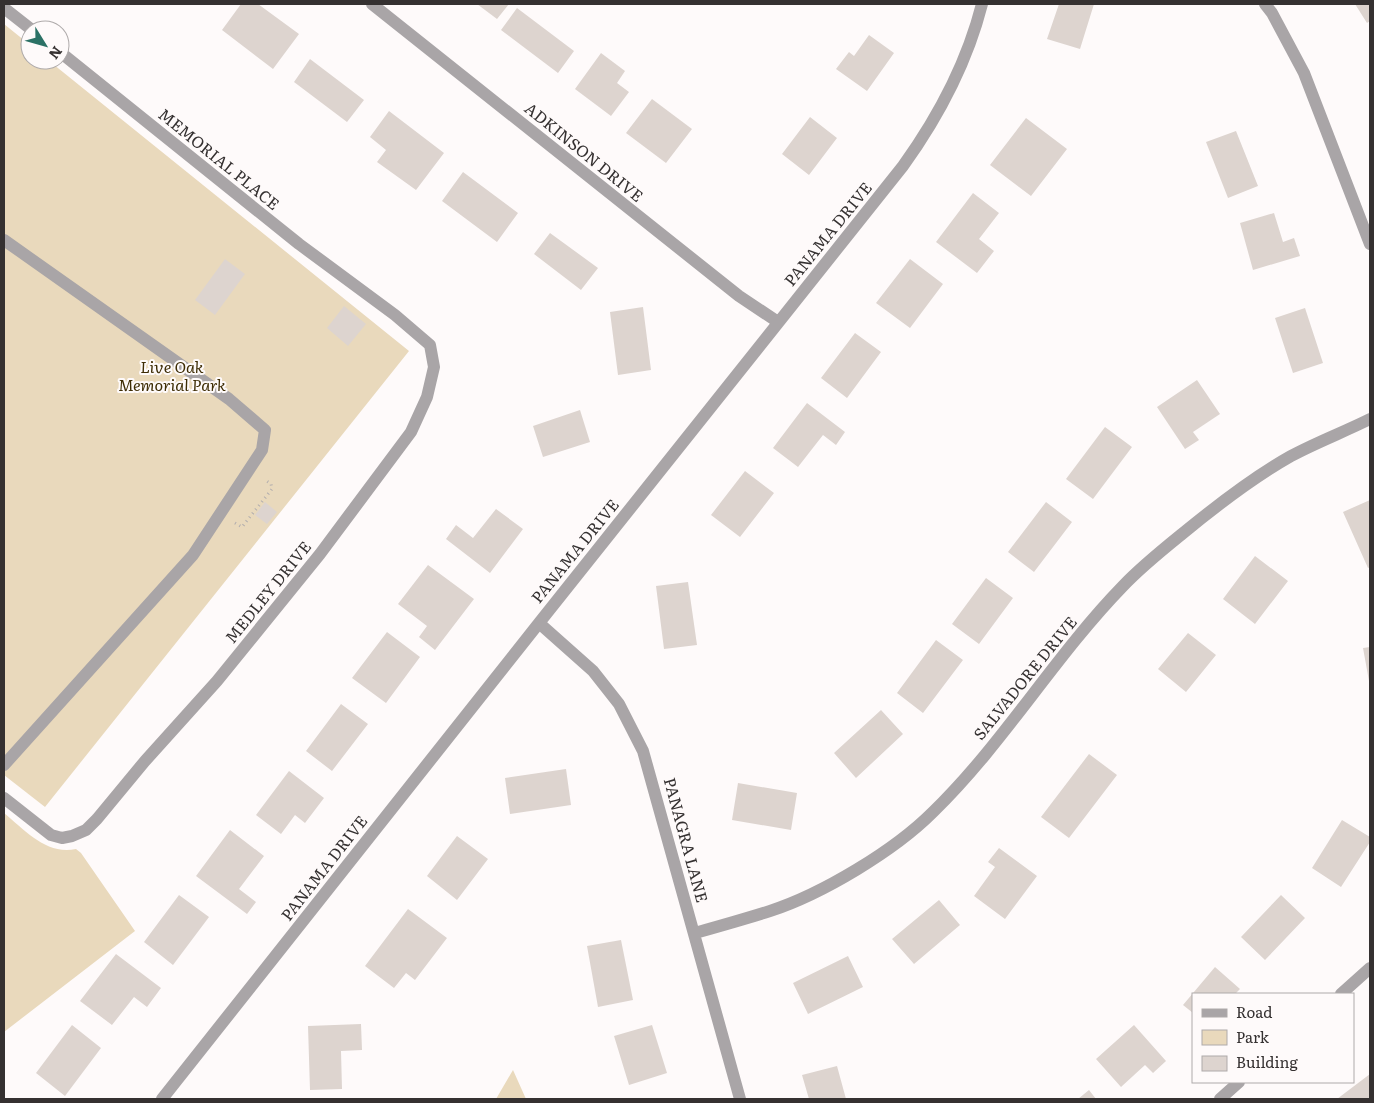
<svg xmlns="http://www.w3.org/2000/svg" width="1374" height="1103" font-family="Literata,serif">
	<rect width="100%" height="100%" fill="#fefafa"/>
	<path fill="#e9d9bc" d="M4,24L30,45V60H48L409,351L45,807L4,775Z
		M4,813C26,831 46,855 76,849L81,853L135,931L4,1032Z
		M513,1070L526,1099H496Z"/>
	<path fill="#ddd4cf" d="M241,4H258L299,34L273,69L222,30Z
		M477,4H509L497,19Z
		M1059,4H1094L1080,49L1047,39Z
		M1355,4H1370V21L1367,23Z
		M517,8L574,51L558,73L501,30Z
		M869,35L894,53L867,91L836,69L849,52L854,56Z
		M601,53L625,71L617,83L629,92L611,116L575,89Z
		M310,59L364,100L347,122L294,82Z
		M652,99L692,129L666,163L626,133Z
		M389,111L444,153L416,190L377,162L386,150L370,137Z
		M810,117L837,138L809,175L782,154Z
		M1026,118L1067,149L1031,196L990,165Z
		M1236,131L1258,186L1228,198L1206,142Z
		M463,172L518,213L497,242L442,201Z
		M973,193L999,213L979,239L994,251L977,273L936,242Z
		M1274,213L1283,242L1294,238L1300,256L1253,270L1240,223Z
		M550,233L598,268L581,290L534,254Z
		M225,259L245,274L215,315L195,300Z
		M910,259L943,284L910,328L876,303Z
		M344,306L366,324L348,346L327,328Z
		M643,307L651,370L618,375L610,312Z
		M1305,308L1323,363L1293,373L1275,318Z
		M855,333L881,352L847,398L821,378Z
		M1197,380L1220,414L1193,432L1199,440L1185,449L1157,407Z
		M807,403L845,432L836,445L823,435L798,467L773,448Z
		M580,410L590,442L543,457L533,426Z
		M1105,427L1132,447L1093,499L1066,479Z
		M745,471L774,493L740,537L711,515Z
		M1370,500V567L1368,568L1343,512Z
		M265,502L277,512L267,524L255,515Z
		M1046,502L1072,522L1034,572L1008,552Z
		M496,509L523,529L490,573L446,539L456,525L473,538Z
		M1255,556L1288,581L1255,624L1223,599Z
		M428,565L474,599L435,650L419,637L427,626L398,604Z
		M986,578L1013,598L979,644L952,624Z
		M688,582L697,645L664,649L656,586Z
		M387,632L420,657L386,703L352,678Z
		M1188,633L1216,655L1186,692L1158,669Z
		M936,640L963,660L923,713L897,693Z
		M1370,647V681H1369L1363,648Z
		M341,704L368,724L332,771L306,751Z
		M881,710L903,734L856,778L834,753Z
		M1089,754L1117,775L1069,838L1041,817Z
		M566,769L571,805L510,814L505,778Z
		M289,771L324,798L305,823L295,815L281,834L256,815Z
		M738,783L797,793L791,830L732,820Z
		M1342,820L1370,837V842L1341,887L1312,868Z
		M230,830L264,856L239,889L256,902L247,914L196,876Z
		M457,836L488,859L457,900L427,876Z
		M999,848L1037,876L1005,919L974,896L995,867L988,862Z
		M179,895L209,917L173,965L144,942Z
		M1281,895L1305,918L1265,960L1241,937Z
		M939,900L960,925L914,964L892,939Z
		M408,909L447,938L415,980L406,973L394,988L365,966Z
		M621,940L633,1000L598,1007L587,946Z
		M116,954L161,988L147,1007L134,997L112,1025L80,1001Z
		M848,956L863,987L808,1014L793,983Z
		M1215,967L1240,989L1235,994H1193V1013L1183,1005Z
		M361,1024L362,1050L341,1051L342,1089L310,1090L308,1026Z
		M72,1025L101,1048L65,1096L36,1073Z
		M652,1025L667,1073L629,1085L614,1036Z
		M1134,1025L1166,1061L1153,1073L1145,1065L1121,1087L1096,1059Z
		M837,1066L846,1099H809L802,1075Z
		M1370,1074V1099H1337Z
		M1089,1090L1096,1099H1078Z"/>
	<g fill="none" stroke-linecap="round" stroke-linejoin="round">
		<path stroke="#b2aeae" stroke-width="3" stroke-dasharray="1 4" stroke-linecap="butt" d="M235,523L242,527L272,489L271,484L265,480"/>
		<path stroke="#a9a5a7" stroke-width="12" d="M372,4L739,296L778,322
			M1265,4L1272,13L1304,73L1370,244
			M4,8L32,30
			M4,240L229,399L265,430L262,450L193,555L4,765
			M539,623L593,671L619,704L643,751L740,1099
			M4,798L51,835L62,838L72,836L86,830L97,819L145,761L217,681L320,554L411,432L427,397L434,367L430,345L395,315L299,244L60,52
			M695,933C720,926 745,919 770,911C822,894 894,851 933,812C1003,744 1054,657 1123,586C1141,567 1161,551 1182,534C1216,506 1252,478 1291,456C1317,442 1344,432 1370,419
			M1341,994L1370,968
			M162,1099L539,623L903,166C939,116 967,63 982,4
			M1220,1099L1239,1082"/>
	</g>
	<g text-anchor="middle" stroke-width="4" stroke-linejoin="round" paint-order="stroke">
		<g font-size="16" fill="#353131" stroke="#fefafa">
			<text transform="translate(584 152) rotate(39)" y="6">ADKINSON DRIVE</text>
			<text transform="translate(219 159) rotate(39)" y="6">MEMORIAL PLACE</text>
			<text transform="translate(828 234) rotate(-51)" y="6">PANAMA DRIVE</text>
			<text transform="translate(575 551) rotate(-51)" y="6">PANAMA DRIVE</text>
			<text transform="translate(268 592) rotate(-51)" y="6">MEDLEY DRIVE</text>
			<text transform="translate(1025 678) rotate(-51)" y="6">SALVADORE DRIVE</text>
			<text transform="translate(686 840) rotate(75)" y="6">PANAGRA LANE</text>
			<text transform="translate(324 868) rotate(-52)" y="6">PANAMA DRIVE</text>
		</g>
		<g font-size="16" font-style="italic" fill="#3d2c04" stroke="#fefafa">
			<text x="172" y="373">Live Oak<tspan x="172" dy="18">Memorial Park</tspan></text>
		</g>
	</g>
	<rect width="1374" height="1103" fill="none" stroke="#353131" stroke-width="10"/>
	<rect x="1192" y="993" width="162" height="90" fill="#fefafa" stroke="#aeaaaa"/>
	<rect x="1202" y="1009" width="25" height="8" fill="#a9a5a7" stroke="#aeaaaa"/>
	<text x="1236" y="1018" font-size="15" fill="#353131">Road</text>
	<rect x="1202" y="1030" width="25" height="15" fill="#e9d9bc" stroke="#aeaaaa"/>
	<text x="1236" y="1043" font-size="15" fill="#353131">Park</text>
	<rect x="1202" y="1056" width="25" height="15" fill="#ddd4cf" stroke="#aeaaaa"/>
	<text x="1236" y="1068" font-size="15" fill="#353131">Building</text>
	<g transform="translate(45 45) rotate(127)"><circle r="24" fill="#fefafa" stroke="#aeaaaa"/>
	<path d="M0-4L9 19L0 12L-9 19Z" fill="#2b7165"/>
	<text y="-8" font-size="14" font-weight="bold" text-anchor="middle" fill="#353131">N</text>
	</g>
</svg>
